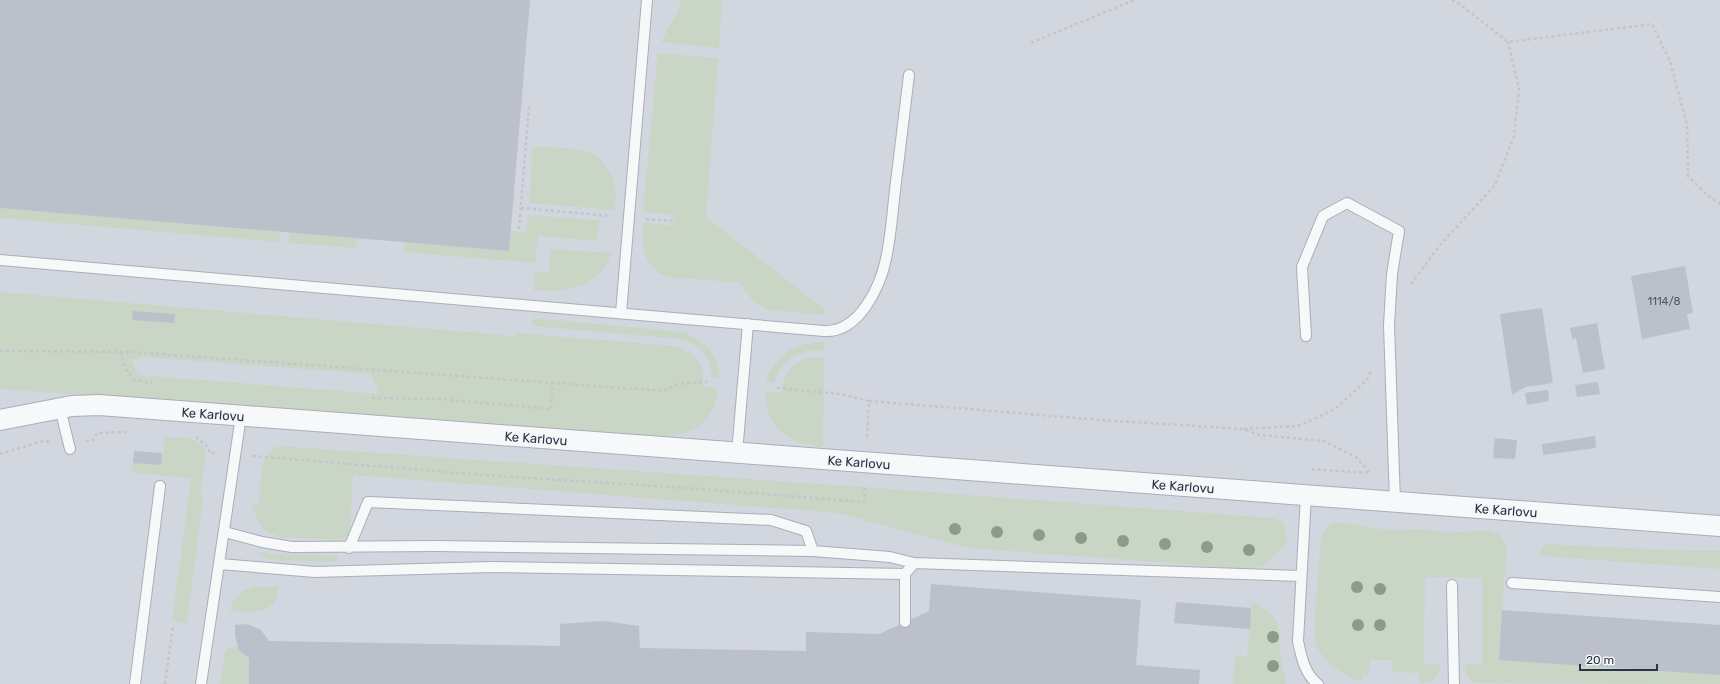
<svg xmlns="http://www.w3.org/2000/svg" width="1720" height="684" font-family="Rubik,sans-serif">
	<rect width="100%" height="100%" fill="#e4e7ec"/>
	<path fill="#d2d6de" d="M0,0H1720V684H0Z"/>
	<path fill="#c9d6c5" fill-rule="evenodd" d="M680,0H722L719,48L661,42L680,7Z
		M658,53L718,58L706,217L824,309V315L772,310L765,308L752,300L740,283C725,281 709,280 693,279C683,278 672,279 663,275C643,267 641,241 643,223L674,226L675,215L643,212Z
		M533,146C551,148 572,147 589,152C604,158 615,177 616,192C617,198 615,204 613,210L529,203Z
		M0,208L280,232L279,242L0,218Z
		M528,215L599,220L597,241L538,236L535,263L404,252L405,242L509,251L511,231L526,232Z
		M290,232L357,238L356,248L289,243Z
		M550,249L611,253C601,289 565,291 534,291L535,272L549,273Z
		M0,292L515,336V333L676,346C697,354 704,363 703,386L718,389C712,430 689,435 652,436L0,389ZM142,357L371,374L379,394L138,375L132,360Z
		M533,318L684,332C707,343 717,353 720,378H712C712,358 699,344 680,339L532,326Z
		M818,342L824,343V350C798,350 783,357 774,383L766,382C773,357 793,344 818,342Z
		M813,357L824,358L823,447C788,443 766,430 765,391L781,393C784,373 793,361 813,357Z
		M165,437C180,438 198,436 206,451L200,497L203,498L187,623L172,621L191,479L132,472L133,463L162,456Z
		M280,446L890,489L1273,518L1283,522L1286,532L1287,543L1272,559L1262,566L1246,569L1169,563L968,548L838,513L353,475L350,528L347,537L334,540L280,537L266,531L260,525L251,505H259C260,495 261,462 267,455C270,450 275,447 280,446Z
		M1340,522L1387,530L1425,529L1446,533L1490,530L1499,534L1507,547L1502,610L1720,675V684L1475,683L1466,674L1464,664H1482V578L1425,577L1424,664H1441C1439,678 1434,681 1420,683L1419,673L1392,672L1391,660H1370L1369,675H1363V681L1354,679L1330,666L1317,648L1314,627L1321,536L1331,524Z
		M1546,544L1692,551H1720V569L1539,556L1542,547Z
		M255,551L270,554L331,555L337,556L338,559L336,562L269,560Z
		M255,586L278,587C277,617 252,611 230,611C234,595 239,592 255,586Z
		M1252,601C1286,620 1277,627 1281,660C1281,668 1286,676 1286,684H1233L1235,655L1247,656Z
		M237,646L249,658V684H220L225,652L227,649Z"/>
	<path fill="#bbc0ca" d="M0,0H530L509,251L0,208Z
		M1685,266L1693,313L1687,314L1690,329L1642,339L1631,276Z
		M1542,308L1553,383L1526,387L1512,395L1500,314Z
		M133,311L175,314L174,323L132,320Z
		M1597,323L1605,369L1583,373L1576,338L1572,339L1570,328Z
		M1598,382L1600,394L1577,397L1575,385Z
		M1548,390L1549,401L1527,405L1525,393Z
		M1595,436L1596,448L1543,455L1542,444Z
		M1495,438L1517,440L1515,459L1493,458Z
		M134,451L162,453L161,465L133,463Z
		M931,584L1141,600L1136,665L1200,670L1199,684H249V658L239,650L235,636V625L247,624L261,630L269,641L560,646V624L604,621L639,626L640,648L806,651V632L879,634L929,611Z
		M1176,602L1251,608L1250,629L1174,623Z
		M1502,610L1720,625V675L1499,660Z"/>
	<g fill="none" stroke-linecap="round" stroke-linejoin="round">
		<defs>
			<path id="service" d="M0,260L824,331C859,333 880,287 886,259C892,231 893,202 897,174C901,141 905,108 909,75
				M621,313L647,0
				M1306,336L1302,267L1323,216L1347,203L1399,231L1392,274L1389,325L1395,502
				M60,408L70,449
				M737,453L748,324
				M1306,495L1298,641C1301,656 1305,675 1318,684
				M225,532L262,542L292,547L437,546L813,551L890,557L914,563
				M349,548L368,502L771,520L806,531L813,551
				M220,564L315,572L491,567L905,574
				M1512,583L1720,597
				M1452,585L1454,684
				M905,622V574L914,563L1301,576
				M135,684L160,486
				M201,684L241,416"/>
			<path id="minor" d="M0,420L72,406L99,405L1720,526"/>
		</defs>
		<use href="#service" stroke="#a9aeb7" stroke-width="12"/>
		<use href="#minor" stroke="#a9aeb7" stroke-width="22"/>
		<path stroke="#c2c5cb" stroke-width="2.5" stroke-dasharray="3 3" stroke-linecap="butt" d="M1452,0L1457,2L1508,42L1652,24L1670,61L1687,125L1688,176L1707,195L1720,204
			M1031,43L1134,0
			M521,208L611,216
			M646,219L674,221
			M519,229L529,106
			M1411,284L1440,245L1495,185L1514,136L1519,89L1508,42
			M0,351L131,352L664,391L677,384L707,382
			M120,352L127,371L135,380L152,383
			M777,388L840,394L869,401L867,439
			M372,398L440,399L551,409L552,383
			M869,401L1101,420L1242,429L1260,435L1324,441L1356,457L1370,473L1309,469
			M1244,429L1298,426L1335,409L1367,380L1371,370
			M196,437L208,447L210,453H216
			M86,441H92L97,433L127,432
			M0,454L43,441L49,442
			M253,456L483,475L702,489L864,502L865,486
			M165,684L173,626"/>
		<use href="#service" stroke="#f7f8fa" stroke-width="10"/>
		<use href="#minor" stroke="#f7f8fa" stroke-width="20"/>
	</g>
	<g fill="#899d89">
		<circle cx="955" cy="529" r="6"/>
		<circle cx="997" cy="532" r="6"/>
		<circle cx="1039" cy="535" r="6"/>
		<circle cx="1081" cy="538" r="6"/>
		<circle cx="1123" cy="541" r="6"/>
		<circle cx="1165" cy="544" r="6"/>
		<circle cx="1207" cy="547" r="6"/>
		<circle cx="1249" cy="550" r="6"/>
		<circle cx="1357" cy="587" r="6"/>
		<circle cx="1380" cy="589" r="6"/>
		<circle cx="1358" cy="625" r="6"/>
		<circle cx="1380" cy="625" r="6"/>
		<circle cx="1273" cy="637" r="6"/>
		<circle cx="1273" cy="666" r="6"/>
	</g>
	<g text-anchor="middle" stroke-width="3.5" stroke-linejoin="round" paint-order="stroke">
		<g font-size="11" fill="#4f5766">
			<text x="1664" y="305">1114/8</text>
		</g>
		<g font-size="13" fill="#2b3445" stroke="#f4f6f9">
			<text transform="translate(213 414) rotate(4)" y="5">Ke Karlovu</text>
			<text transform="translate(536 438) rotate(4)" y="5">Ke Karlovu</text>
			<text transform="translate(859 462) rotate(4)" y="5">Ke Karlovu</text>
			<text transform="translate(1183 486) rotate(4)" y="5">Ke Karlovu</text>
			<text transform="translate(1506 510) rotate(4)" y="5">Ke Karlovu</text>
		</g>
	</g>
	<path d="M1580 664v6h77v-6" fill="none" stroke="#2b3445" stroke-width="2"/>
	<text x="1586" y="664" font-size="12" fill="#2b3445" stroke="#f4f6f9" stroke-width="3" paint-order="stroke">20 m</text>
</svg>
